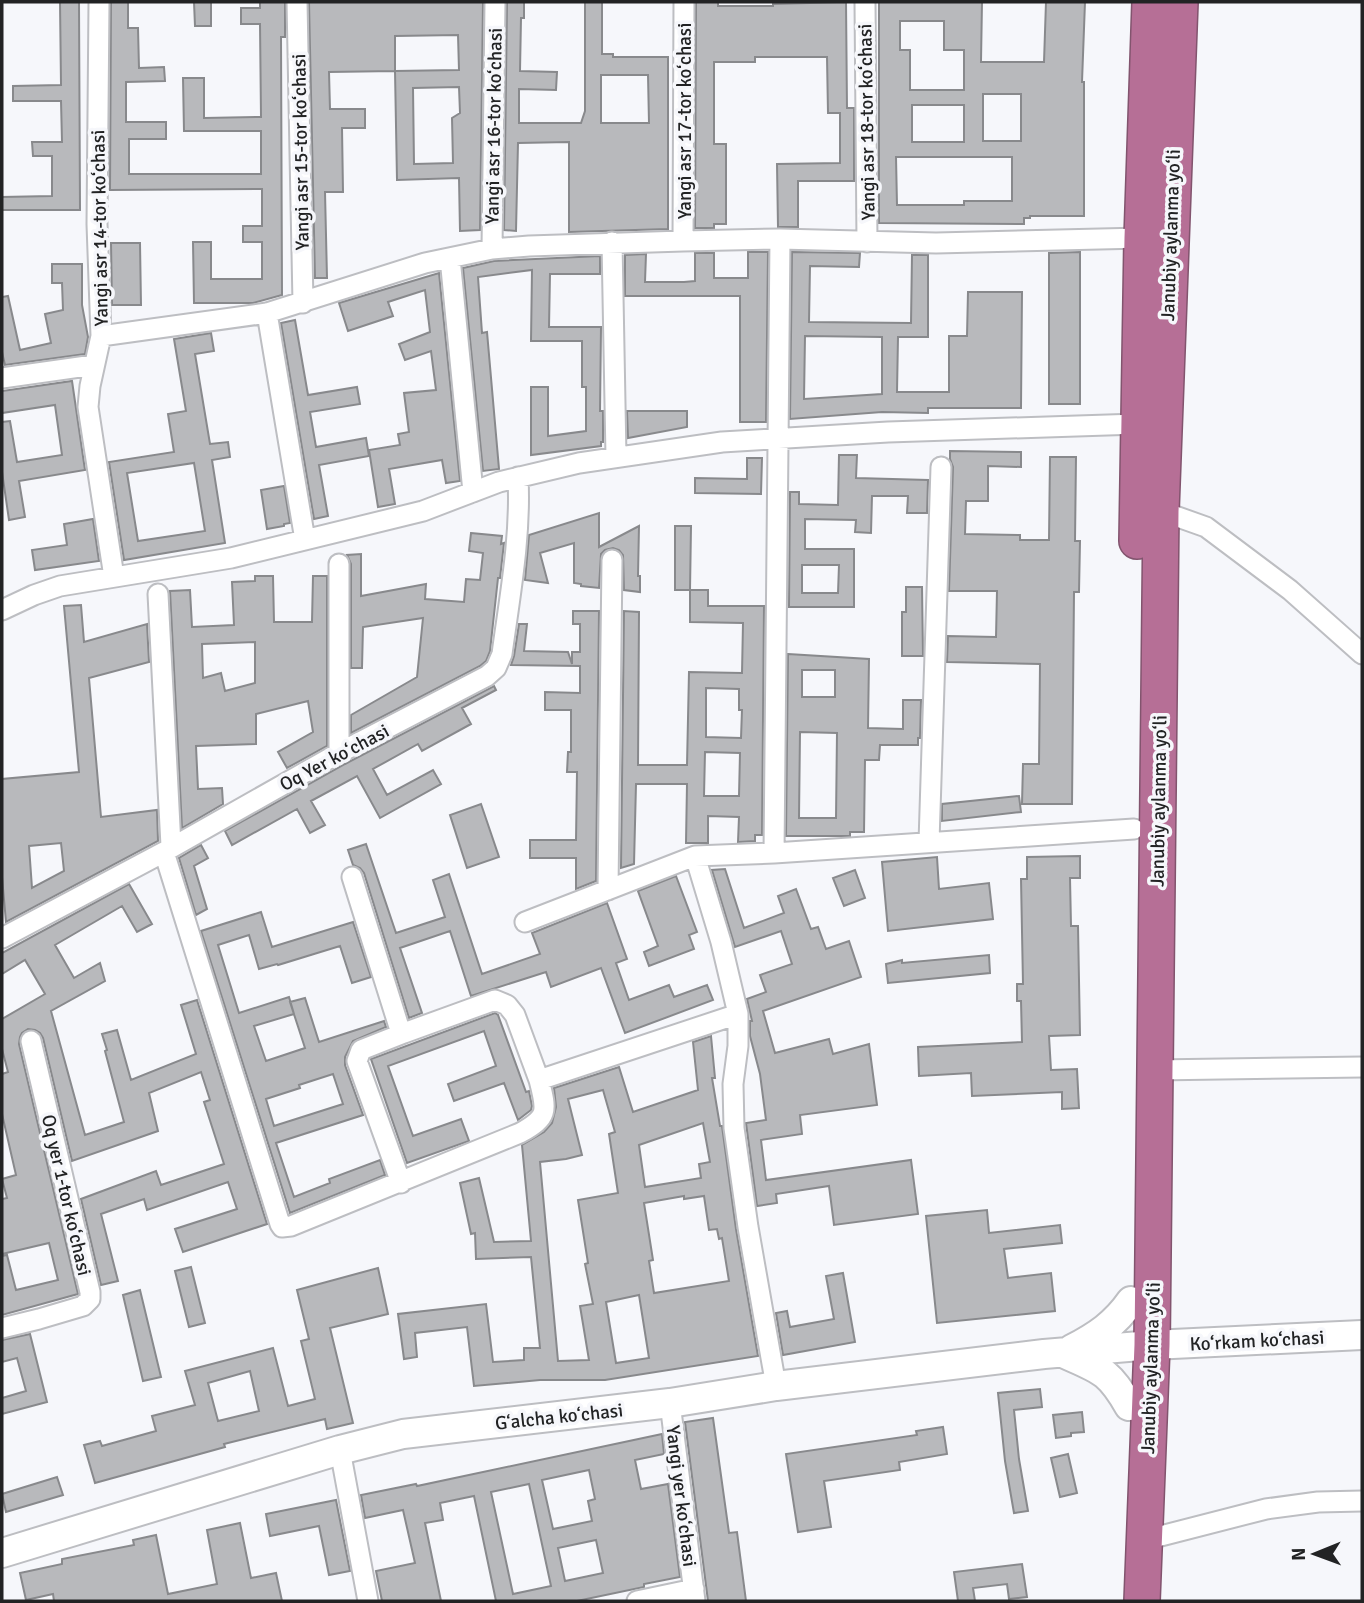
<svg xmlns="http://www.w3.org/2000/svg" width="1364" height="1603" font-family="Signika,sans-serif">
	<rect width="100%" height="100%" fill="#f6f7fb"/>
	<path fill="#b8b9bc" stroke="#88898c" stroke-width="2" fill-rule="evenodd" d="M60,2H79L80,210H2V197L52,196V156H33L32,142H62L61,101H13V86L61,85Z
		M111,2H128V28H138L139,68L164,67L165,81L126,82V122H166V139H129V174H261V131H184L183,78H204V118L261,117L260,24H241V8H260V2H285V37H281L282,295L253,303H194L193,242H211V279H262V242H243V226H262V189L110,190Z
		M194,2H211V26H195Z
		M309,2H483L480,230L460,231L459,178L397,180L395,71L329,72L330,109H365V128H342L343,192H325L327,278H315ZM458,35L459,70L395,71V36ZM459,87L460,113L452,118L453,163L414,164L413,88Z
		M507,2H524V18H521L520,71L557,72L556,90L519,89V123H581L585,111V2H602V54H613V57H668V229L569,232V142L518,143L516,231L504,230ZM601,75H648L649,123H601Z
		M696,2H718V6H773V4L846,2L847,108H854V181H798V227H778L777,164L840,163V113H828L827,57H755V62H714V144H726V224H714V228H695Z
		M879,2H982L981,62H1044L1046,2H1085L1082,82H1084V216H1030V218H1024V224L879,223ZM900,21H944V50H964V90H910V50H900ZM983,94H1021V141H983ZM912,105H964V142H912ZM896,157H1012V201H964V205H897Z
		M111,243H140L141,305H112Z
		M748,252H768L766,422H740V296H625V255L646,254L645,282H684L695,281V253H714V278H748Z
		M792,252L860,253L859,267L810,266L809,322L911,323L912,255H928V337H898L897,392H949V336H967L968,292H1022L1021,408H928V413L882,412L790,419ZM805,336L882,337V394L804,399Z
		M1080,252V404H1049V253Z
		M600,256V274H550L549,327H601L600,411H603V442H601V446L531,455V387H548V436L586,431V387H582V341H531L532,270L478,277L482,333L487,332L499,469L483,471L463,268L494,261Z
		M52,264H82V305L88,337L85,354L5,365L2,352V297L8,296L20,350L51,343L45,314L63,310L62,283H52Z
		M439,273L460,481L446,483L442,460L389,469L395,504L378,507L369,450L400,445L398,434L409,432L404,393L436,390L431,351L405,360L399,344L430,332L425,290L388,302L393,316L348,331L339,303Z
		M295,320L308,395L357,387L360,404L310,412L316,447L366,438L369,456L319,465L328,516L314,519L281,323Z
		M211,333L214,351L195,354L210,444L228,442L230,457L212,460L225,543L124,560L109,462L174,452L168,414L186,411L174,339ZM194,463L205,531L138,541L127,473Z
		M72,381L85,470L19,481L25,517L9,520L2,472V422L10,421L17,462L62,455L55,405L2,413V391Z
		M627,411H687V427L628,438Z
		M950,451L1021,452V467L988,466V501H966L965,534L1020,535V540H1049L1050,457H1076L1075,541H1080L1079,592H1074L1072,804H1022L1023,764H1039L1040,664L947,662L948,636L996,637L997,591H949L953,467L950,459Z
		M839,455H857L856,478L928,480L927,513H907L908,496H872L871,533L855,532L856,520L805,519V549H854V607H789L790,492H799V504L838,505ZM802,565H839L838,593H802Z
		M747,458H762L761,494L695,493V478L747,479Z
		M284,486L290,523L284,524V526L267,529L261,490Z
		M599,513V547L639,526L638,576H640V592L624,590L623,555L619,550L613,548L605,550L601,554L599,588L581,586V584L574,583V543L540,553L548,583L525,580L529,535Z
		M93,519L99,561L35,570L32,550L67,545L64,524Z
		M675,526H691L690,590H675Z
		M471,533L502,536L501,544L504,543L500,578H498L490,651L486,661L480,666L351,733V715L417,677L423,618L363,627L362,668H351V564L347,555L361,554V596L426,584L425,599L464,602L466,579L480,580L483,553L469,551Z
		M255,576H273L274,622H312L313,576H327V746L287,768L278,752L313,732L308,701L256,714V744L196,746L198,789L222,788L223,804L182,828L170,591L190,590L192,627L234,625L232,582L255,581ZM255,642V683L225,691L221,673L203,678L202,644Z
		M906,587H922L923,656H902V612H906Z
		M690,590H708V606H764L762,835H755V841L738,842L739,817L708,816V843H686L687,784H636L634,864L621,868L624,611L639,612L638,765H687L689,672L742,673L743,623L690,622ZM706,688L739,689V710H742L741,738L706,737ZM705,752L740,753L739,796H704Z
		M81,605L84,642L147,624L149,662L89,678L101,817L157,810L158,841L6,922L2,877V779L79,772L64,606ZM61,843L64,871L32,888L29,846Z
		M573,611H599L596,881L576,889V858H530V840H576L577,772H567L568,752H571V710H545V692L580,693V666L511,665L514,656L519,624H527L524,651L568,652L572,664V652H580V624H573Z
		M788,654L869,659L868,728L903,729V700H921L920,738H918V745H880L879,760H865L864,832H850V836H786ZM802,670H835V697H802ZM800,732L837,733L836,818H799Z
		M494,686L496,690L462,708L471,724L422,751L418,744L373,769L387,795L433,770L441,784L380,818L357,776L311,801L325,825L310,833L297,809L232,845L225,831L345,764Z
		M1019,796L1021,812L942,821V804Z
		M481,804L499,857L467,868L450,815Z
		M366,844L396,933L445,917L433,880L449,874L482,974L540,954L532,933L607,903L627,959L616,963L629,1000L669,985L674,997L707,985L713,1000L625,1033L601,968L551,987L546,972L471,996L450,931L400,948L422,1013L409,1018L364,873L360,868L353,865L348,850Z
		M201,845L208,858L194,866L207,909L196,915L179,858Z
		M1080,856V878H1070L1071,926H1078L1080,1035L1049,1036L1051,1070L1077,1069L1079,1108L1062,1109V1092L972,1096L971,1073L919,1076L918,1047L1022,1042L1021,1001H1017V984H1023L1021,879H1027V857Z
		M937,857L939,889L989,883L993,919L888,931L882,862Z
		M725,869L744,928L784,913L778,896L796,889L811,929L818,927L826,949L849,941L861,977L763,1011L775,1053L829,1039L833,1054L869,1044L877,1105L800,1115L802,1134L761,1140L766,1180L911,1160L918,1214L834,1225L829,1186L776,1194L777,1203L757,1206L746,1123L766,1120L760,1074L750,1036V1021H752L747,999L766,992L760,975L792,964L781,931L735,947L712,870Z
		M855,870L865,898L844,906L833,878Z
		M676,876L697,932L689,935L694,949L649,966L644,952L658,946L638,891Z
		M129,884L152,924L137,932L122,906L55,945L74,978L100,963L105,981L51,1011L85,1135L124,1122L105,1051L107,1050L102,1034L117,1030L131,1080L196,1054L181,1005L197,1000L267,1224L183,1252L175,1229L237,1209L228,1182L147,1210L144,1199L101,1214L118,1281L101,1285L81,1199L156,1171L161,1185L224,1164L204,1102L210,1100L201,1072L149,1093L158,1131L72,1161L43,1038L40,1033L35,1030L28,1029L22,1033L20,1037L19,1044L78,1294L2,1315V1256L7,1255L16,1290L58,1280L49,1243L2,1254V1199L7,1198L2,1179L16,1175L2,1114V1074L8,1072L2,1049V1019L45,994L25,960L2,974V953Z
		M261,912L272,947L353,922L371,977L352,983L340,946L278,965L277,964L259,969L249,935L218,945L239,1013L289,997L294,1014L254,1026L266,1061L305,1048L290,1002L305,998L319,1042L384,1021L386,1027L353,1041L345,1057V1065L363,1115L276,1143L294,1197L330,1183L329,1179L380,1160L385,1175L290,1213L201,931ZM333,1074L343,1104L274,1126L266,1099L300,1088L299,1085Z
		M989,955L990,973L888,983L886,964L902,960V963Z
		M495,1013L498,1015L526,1092L529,1091L532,1106L531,1110L518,1120L504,1083L454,1101L448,1084L496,1066L484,1031L388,1066L413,1136L461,1119L469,1141L407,1163L371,1059Z
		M711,1036L715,1078H712L720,1126H722L736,1229L758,1356L605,1380H540L474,1386L467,1327L415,1333L417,1357L404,1359L398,1314L486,1304L493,1362L524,1360V1348H540L531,1257L476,1259L475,1233L471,1234L460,1183L479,1178L494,1242L531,1241L522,1145L544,1132L552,1123L556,1107L554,1088L619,1067L633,1112L698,1090L693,1042ZM603,1090L615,1132L609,1134L618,1193L578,1200L588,1263L585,1264L593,1304L580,1306L589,1360L558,1361L540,1162L566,1159L582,1155L568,1099ZM703,1123L710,1162L699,1164L701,1178L645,1187L639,1145ZM684,1196V1199L704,1196L709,1230L717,1229L719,1239L722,1238L729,1281L654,1293L649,1261L653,1260L644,1203ZM639,1295L649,1358L616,1363L606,1302Z
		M987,1210L989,1233L1060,1225L1062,1243L1004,1249L1008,1278L1051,1273L1055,1311L937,1323L926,1216Z
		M191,1267L205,1323L189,1327L175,1271Z
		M378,1268L388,1314L330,1328L353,1423L327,1429L325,1419L224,1444L225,1447L95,1483L84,1445L100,1441L102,1446L156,1431L152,1416L195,1405L185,1371L273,1348L288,1406L315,1399L301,1341L309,1339L297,1290ZM250,1371L259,1411L218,1421L208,1383Z
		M843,1273L855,1342L783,1355L776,1313L787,1311L790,1327L834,1319L826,1276Z
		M140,1290L161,1377L143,1381L123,1295Z
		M30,1334L47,1402L2,1414V1398L26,1391L17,1358L2,1362V1340Z
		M1040,1389L1042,1407L1014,1410L1019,1459L1028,1511L1014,1513L1005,1461L998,1393Z
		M1082,1412L1084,1432L1071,1433V1436L1056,1438L1053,1415Z
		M713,1418L729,1533L737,1532L746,1601H708L685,1422Z
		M943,1427L947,1454L899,1462L900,1470L824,1481L831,1527L798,1532L786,1454L917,1435L916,1431Z
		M662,1434L664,1454L635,1460L641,1489L668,1484L680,1577L644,1584V1587L577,1601H496L474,1496L440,1503L443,1520L425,1523L441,1601H382L376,1571L415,1563L403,1510L365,1518L361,1495L416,1484L417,1486ZM589,1470L595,1499L588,1501L592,1521L553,1529L542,1480ZM529,1484L551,1586L513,1594L491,1492ZM596,1540L603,1573L565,1581L558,1548Z
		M1068,1454L1077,1493L1060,1497L1051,1458Z
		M57,1477L63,1495L6,1512L2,1494Z
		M336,1500L350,1571L329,1575L319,1526L270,1536L266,1514Z
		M240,1523L251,1578L276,1573L282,1601H54L53,1594L26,1600L20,1573L62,1564V1559L134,1545L133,1540L156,1535L168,1594L217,1584L207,1530Z
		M1022,1564L1027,1597L1009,1599L1007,1584L973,1588L975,1601H958L954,1572Z"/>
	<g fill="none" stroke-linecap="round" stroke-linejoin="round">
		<defs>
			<path id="street" d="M99,2L97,224L101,336L90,386L88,407L114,577
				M297,2L303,303
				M865,2L867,242
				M683,241L684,2
				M612,242L616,457
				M492,249L495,2
				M450,258L473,492
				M267,313L305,540
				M101,336L267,313L425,263L492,249L529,246L683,241L780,239L936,243L1142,238
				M2,378L94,365
				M1161,511L1206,527L1290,590L1362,654
				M339,564V753
				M158,594L171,846
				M2,610L34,595L60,586L231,558L423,511L499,482L579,463L722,442L888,432L1138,424
				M929,842L941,467
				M164,852L280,1224L282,1227L291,1226L520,1133C549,1117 547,1111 539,1080L738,1014
				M774,853L780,239
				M695,856L721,942L738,1014V1046L733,1084L734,1128L748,1227L776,1386
				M352,877L399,1027L404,1033L495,1000L507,1005L515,1015L539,1080
				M608,890L612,560
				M525,922L695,856L774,853L1134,829
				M2,938L164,852L339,753L487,676L496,668L502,654C510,595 521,537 518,477
				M1155,1070L1362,1067
				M401,1183L357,1061L361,1050L404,1033
				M2,1328L39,1319L83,1306L90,1299V1292L31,1041
				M670,1403L695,1601
				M340,1450L368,1601
				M1145,1540L1266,1509L1318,1502L1362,1501
				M637,1601L694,1589"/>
			<path id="secondary" d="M1072,1349C1097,1336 1115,1324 1131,1301
				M1065,1354C1101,1370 1109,1371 1129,1406
				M2,1553L340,1450L403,1434L670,1403L776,1386L1044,1354L1152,1345L1362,1335"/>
			<path id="highway" d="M1137,541L1142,238L1150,2
				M1142,1601L1152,1345L1161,511L1180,2"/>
		</defs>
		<use href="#street" stroke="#bdbec2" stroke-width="23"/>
		<use href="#secondary" stroke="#bdbec2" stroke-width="32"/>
		<use href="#highway" stroke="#82546e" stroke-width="38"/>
		<use href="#street" stroke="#fff" stroke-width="19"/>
		<use href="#secondary" stroke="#fff" stroke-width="28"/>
		<use href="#highway" stroke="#b66f96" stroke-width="35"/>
	</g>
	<g text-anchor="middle" stroke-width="7" stroke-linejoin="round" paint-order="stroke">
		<g font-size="19" fill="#222324" stroke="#f6f7fb">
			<text transform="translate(684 121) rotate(-90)" y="7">Yangi asr 17-tor koʻchasi</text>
			<text transform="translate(866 122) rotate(-91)" y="7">Yangi asr 18-tor koʻchasi</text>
			<text transform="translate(493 126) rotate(-89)" y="7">Yangi asr 16-tor koʻchasi</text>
			<text transform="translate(300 152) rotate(-91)" y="7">Yangi asr 15-tor koʻchasi</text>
			<text transform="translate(99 228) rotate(-91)" y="7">Yangi asr 14-tor koʻchasi</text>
			<text transform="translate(1170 235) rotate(-88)" y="7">Janubiy aylanma yoʻli</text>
			<text transform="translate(334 757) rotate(-28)" y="7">Oq Yer koʻchasi</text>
			<text transform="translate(1158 801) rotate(-89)" y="7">Janubiy aylanma yoʻli</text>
			<text transform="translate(67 1195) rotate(77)" y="7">Oq yer 1-tor koʻchasi</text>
			<text transform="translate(1257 1340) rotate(-3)" y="7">Ko‘rkam ko‘chasi</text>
			<text transform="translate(1150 1368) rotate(-88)" y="7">Janubiy aylanma yoʻli</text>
			<text transform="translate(559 1416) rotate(-6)" y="7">Gʻalcha koʻchasi</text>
			<text transform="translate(682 1496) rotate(83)" y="7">Yangi yer koʻchasi</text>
		</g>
	</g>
	<rect width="1364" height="1603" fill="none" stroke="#222324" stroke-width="7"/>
	<g transform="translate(1315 1554) rotate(269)" stroke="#f6f7fb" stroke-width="5" paint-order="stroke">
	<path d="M0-5L12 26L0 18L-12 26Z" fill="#222324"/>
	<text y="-10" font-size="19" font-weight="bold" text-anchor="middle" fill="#222324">N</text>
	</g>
</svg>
